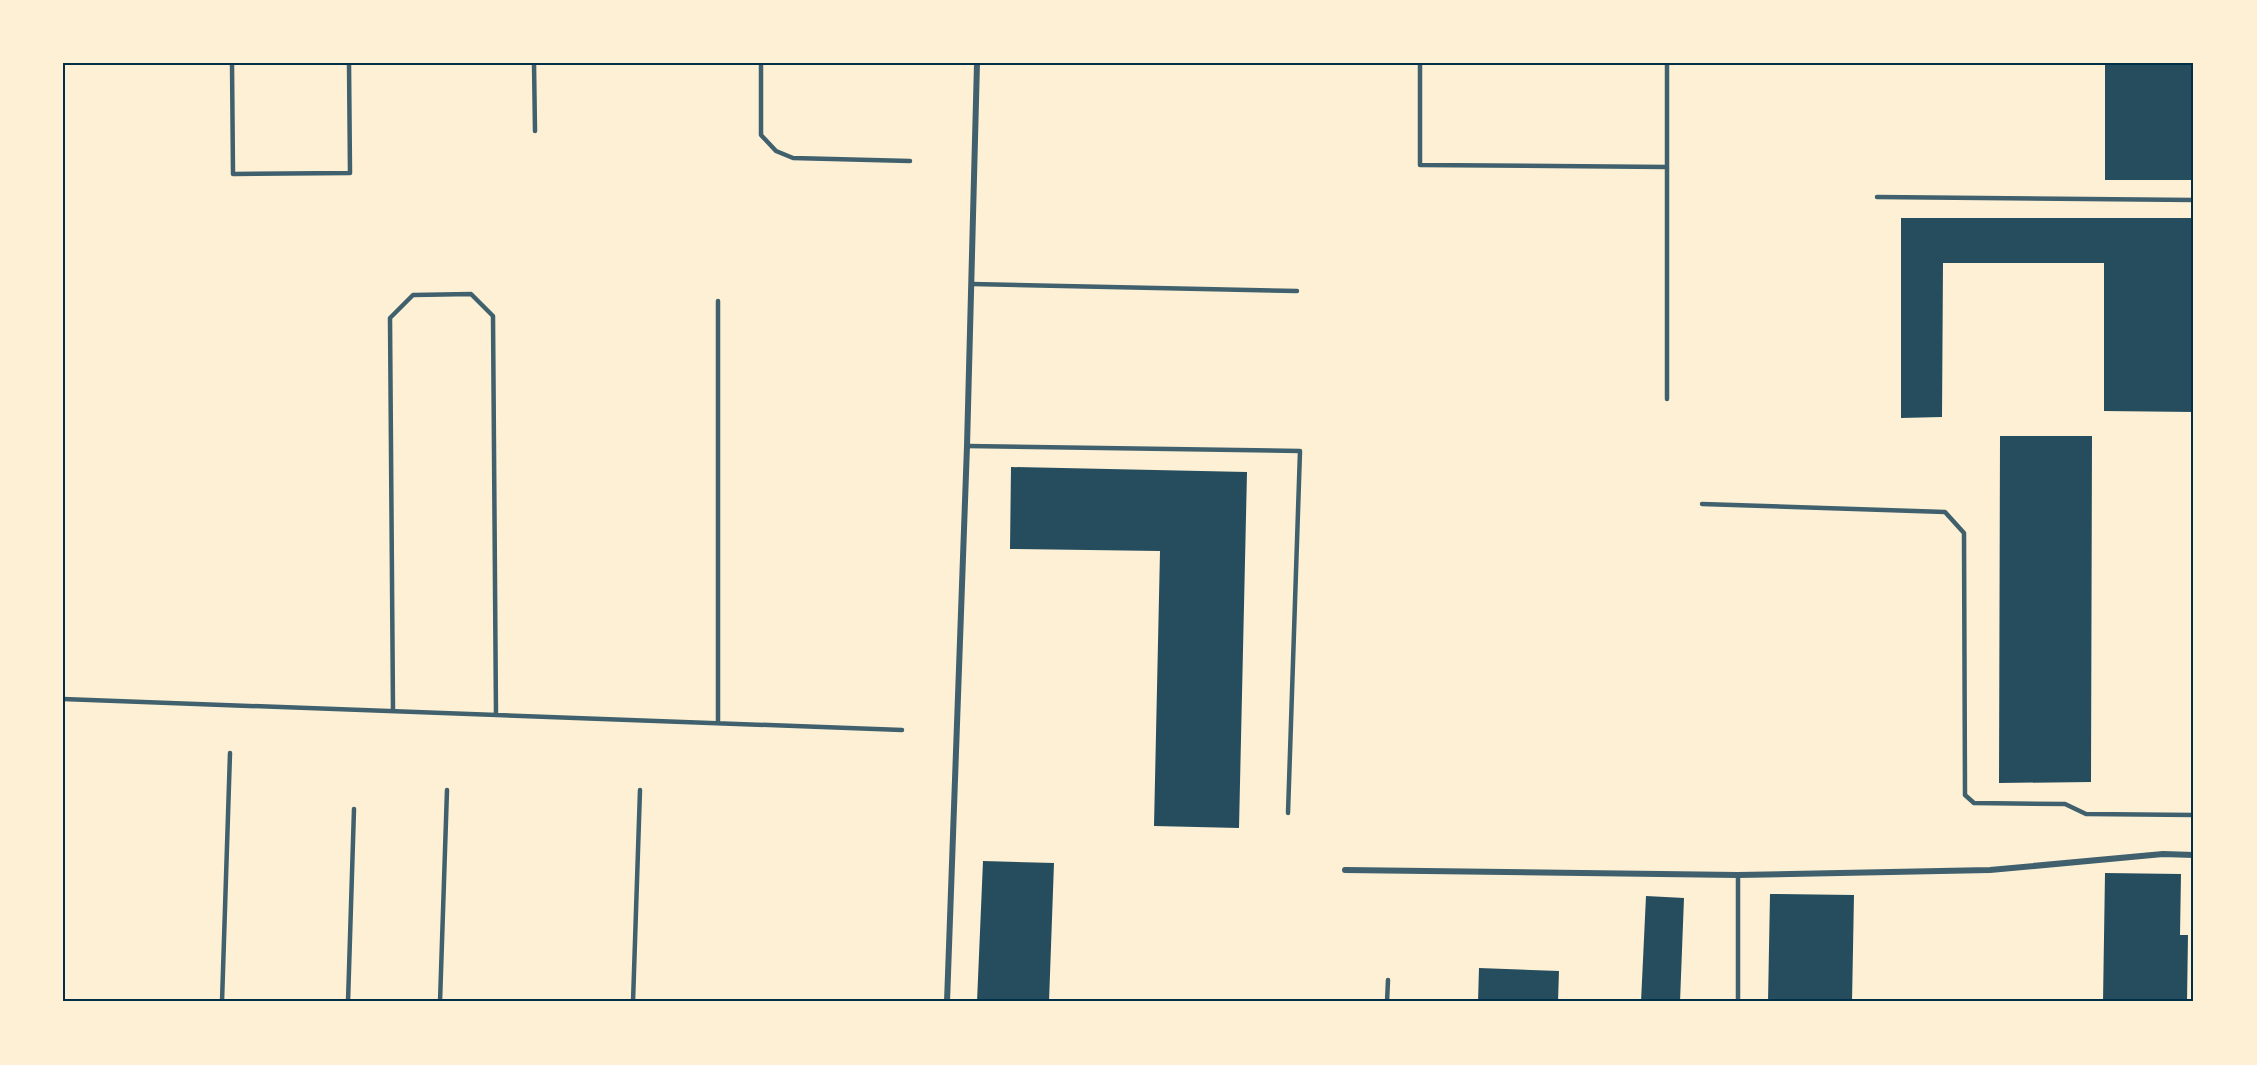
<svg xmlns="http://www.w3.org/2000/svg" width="2257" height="1065" font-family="Lato,sans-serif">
	<rect width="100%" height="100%" fill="#fdf0d5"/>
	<path fill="#264d5e" d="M2105,63H2192V180H2105Z
		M1901,218H2194V412L2104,411V263H1943L1942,417L1901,418Z
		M2000,436H2092L2091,782L1999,783Z
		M1011,467L1247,472L1239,828L1154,826L1160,551L1010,549Z
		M983,861L1054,863L1049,1002H977Z
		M2105,873L2181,874L2180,935H2188L2187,1002H2103Z
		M1770,894L1854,895L1852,1002H1768Z
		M1646,896L1684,898L1680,1002H1641Z
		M1479,968L1559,971L1558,1002H1478Z"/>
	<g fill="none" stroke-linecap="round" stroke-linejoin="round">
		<path stroke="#3f606c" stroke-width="4.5" d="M232,63L233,174L350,173L349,63
			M534,63L535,131
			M761,63V135L776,151L793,158L910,161
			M1420,63V165L1667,167
			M1667,63V399
			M1877,197L2194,200
			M972,284L1297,291
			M967,446L1300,451L1288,813
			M1702,504L1945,512L1964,533L1965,795L1974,803L2065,804L2086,814L2194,815
			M63,699L902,730
			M393,711L390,318L413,295L471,294L493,316L496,715
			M718,723V301
			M1738,875V1002
			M222,1002L230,753
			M348,1002L354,809
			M440,1002L447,790
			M633,1002L640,790
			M1387,1002L1388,980"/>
		<path stroke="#3f606c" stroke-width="6" d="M1345,870L1738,875L1990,870L2163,854L2194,855
			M947,1002L967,446L977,63"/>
	</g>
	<rect width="2257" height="1065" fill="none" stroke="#fdf0d5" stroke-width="129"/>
	<rect x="64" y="64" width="2128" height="936" fill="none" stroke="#003049" stroke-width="2"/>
</svg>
